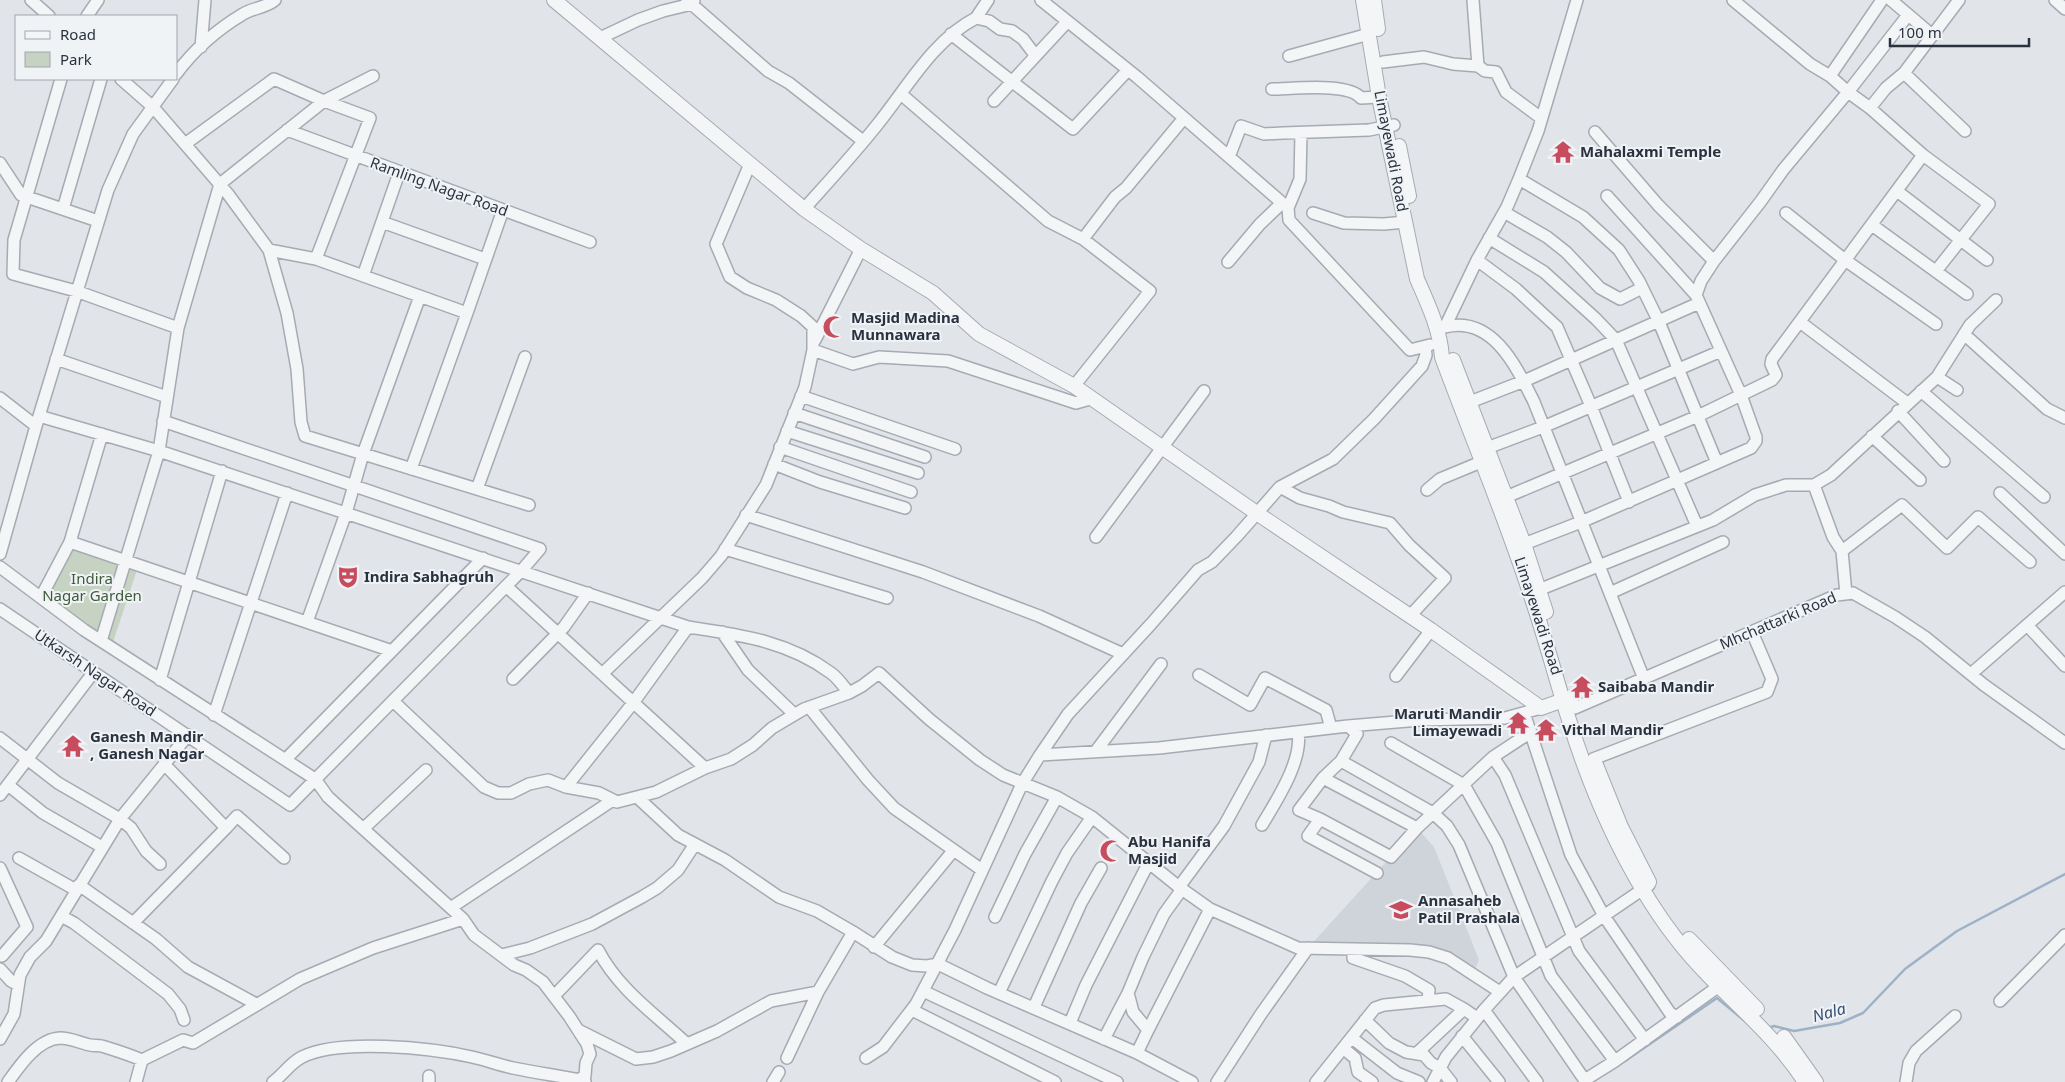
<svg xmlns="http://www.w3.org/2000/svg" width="2065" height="1082" font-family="'Noto Sans',sans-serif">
	<rect width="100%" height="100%" fill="#e1e4e9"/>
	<path fill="#cfd3da" d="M1417,828L1434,847L1479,960L1473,973L1440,956L1308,948Z"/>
	<path fill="#c6d2c2" d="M70,542L139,564L111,648L41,597Z"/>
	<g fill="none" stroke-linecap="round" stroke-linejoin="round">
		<path stroke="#9db1c7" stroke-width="2.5" d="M1768,1028L1774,1026L1794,1031L1840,1023L1863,1013L1905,969L1957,931L2065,874
			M1625,1061L1717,998L1746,1022"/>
		<defs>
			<path id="minor" d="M31,0L49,16
				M687,0L768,71L789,83L863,141
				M1041,0L1137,77L1288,208L1289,220L1410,350L1430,345
				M1473,0L1478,66
				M1733,0L1810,64L1830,76
				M1882,0L1830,76L1848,92L1908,15
				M1891,0L1932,35
				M2055,0L2065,9
				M87,16L98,0
				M976,18L988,0
				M951,34L1073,129L1128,70
				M600,38L638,20L663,11L692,4L694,1
				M201,47L205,0
				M1289,56L1369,34
				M1383,62L1424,57L1453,64L1478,66L1485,71L1496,72L1506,92L1541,118
				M1904,73L1959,0
				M176,74C193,51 218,29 243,14C252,8 266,8 275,0
				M121,79L153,107L228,194L269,250L287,313L297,369L301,422L305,436L529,505
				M1272,89C1292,89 1348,82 1361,98L1379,97
				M901,94L1048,221L1083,239L1150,291L1074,386
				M994,101L1067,22
				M1870,108L1886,88L1904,73L1965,131
				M287,130L590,242
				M1595,132L1658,205L1714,261
				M185,144L274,79L324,101L370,118L316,259L269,250
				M1229,157L1241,126L1264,134L1283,133L1369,130L1394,125
				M0,163L21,195L98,221
				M1519,179L1583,217L1619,250L1639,281L1659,322L1717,463
				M1897,191L1987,260
				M1607,196L1696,295
				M1288,208L1300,179L1301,133
				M63,209L101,79
				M804,209C829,181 854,154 877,125C907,88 933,40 976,18L989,21L1000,29L1012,31L1023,39L1035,55
				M1504,212L1547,237L1566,252L1600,288L1620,299L1642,288
				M1313,213L1344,223L1384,224L1405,222
				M1786,213L1845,260L1936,324
				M382,222L485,259
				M1872,225L1967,294
				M1489,238L1544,272L1596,319L1616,340L1697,526
				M1083,239L1115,197L1126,188L1184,118
				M316,259L467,313L503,210
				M1477,260L1516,289L1557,327L1591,406L1629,502
				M1228,262L1260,224L1282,203
				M363,276L399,173
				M1800,322L1907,403
				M1445,327C1493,315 1517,368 1534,402L1644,679
				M178,328L220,184L324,101L373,76
				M1441,328L1445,327L1477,260L1507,207L1519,179L1538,131L1577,0
				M1964,334L2047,409L2065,418
				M815,340L861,249
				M1425,347L1426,355L1422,366L1374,419L1333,459L1280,487L1237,536L1212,562L1198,570L1151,624L1068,714L1040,755L1159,748L1348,726L1420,720L1505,718L1541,708
				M813,350L853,364L879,357L948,361L1076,403L1090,399
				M56,359L167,397
				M1937,377L1970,325L1996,300
				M1921,391L2044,497
				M801,396L955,449
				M0,398L36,426
				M1470,402L1524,381L1699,303
				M1898,411L1944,461
				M794,413L925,457
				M39,416L159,451L178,328L76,291L13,274L14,240L61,79
				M787,431L918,473
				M102,434L70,542L392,651
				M1872,436L1920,480
				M780,447L911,492
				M1487,448L1543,427L1721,351
				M774,464L820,482L905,508
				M411,469L467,313
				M1814,485L1833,537L1842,551L1846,594
				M1280,487L1300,498L1329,506L1343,512L1390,523L1409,545L1445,578L1410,616
				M477,489L525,357
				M1427,490L1440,479L1481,462
				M2000,493L2065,554
				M1506,497L1698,416L1772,380L1776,375L1771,364L1772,359L1923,155
				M746,515L923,572L1039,616L1123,654
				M1096,537L1204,391
				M1524,544L1581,522L1751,448L1756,441V437L1741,395L1696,295L1701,281L1714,261L1761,201L1783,170L1848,92L1870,108L1923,155L1989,204L1936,271
				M725,549L887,598
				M1842,551L1902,505L1947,548L1978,517L2030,562
				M0,554L36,426L108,190L133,134L173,79
				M0,567L84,630L315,779L328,797L463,919
				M506,586L705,768
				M1531,593L1713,520L1755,495L1786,485H1814L1831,475L1937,377L1957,390
				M1610,593L1723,542
				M41,597L70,542
				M0,609L290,805L522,570L540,549L163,421
				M307,622L346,513L363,454L420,296
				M2027,625L2065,666
				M722,632L748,670L794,714
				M101,641L159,451L688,627C740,635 788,641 831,673C838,678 844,687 849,693
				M602,674L702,578L721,556L766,485L805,387L813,350V327L801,316L776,300L747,288L730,277L716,244L750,164
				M1971,674L2065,592
				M1199,675L1250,705L1265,678L1326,710L1331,728
				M1396,676L1431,630
				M513,679L564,627L588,593
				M160,680L222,471
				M393,701L484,787L498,793H511L529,784L548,780L566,787L599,793L617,802L656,792L705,768L731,759L753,745L772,728L804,709L849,693L862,686L879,673L929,719L980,760L1003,775L1057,797L1092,817L1179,887L1210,909L1298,948L1410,950L1429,952L1448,958L1500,992
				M809,707L868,780L894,808L982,870
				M1575,708L1837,595L1853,593L1895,617L1925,637L1984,685L2065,743
				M1524,713L1571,855L1604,916L1670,1013L1677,1017
				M214,715L287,493
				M1348,726L1357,734L1341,761L1323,778L1299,810L1320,819L1308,836L1377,873
				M0,738L58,783L120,819L131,828L146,851L160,864
				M1391,743L1464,785L1497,843L1551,976L1615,1061
				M1096,751L1161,664
				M1493,757L1505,775L1579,951L1645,1040
				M286,759L483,558
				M1593,759L1767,692L1772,679L1752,632
				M1341,761L1433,813L1447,826L1459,845L1514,977L1586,1082
				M164,764L226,828L237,816L284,858
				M1323,778L1417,828
				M8,785L43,813L102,847
				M566,787L633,703L688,627
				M0,795L93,673
				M637,797L678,835L725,860L779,897L817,911L853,932L892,957L912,965L927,966L938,964L987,988L1137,1053L1192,1082
				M1320,819L1391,857L1417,828L1493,757L1531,732
				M1262,825C1276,801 1303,761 1298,732
				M364,828L426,770
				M19,858L76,890
				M0,868L27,927L2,956
				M79,885L156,939L188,967L256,1004
				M1179,887L1224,826L1259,762L1266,735
				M452,907L613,800
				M61,916L74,923L168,994L180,1009L184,1020
				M995,917L1025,854L1057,797
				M133,923L226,828
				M874,947L953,851
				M1353,949V958L1405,976L1429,990L1428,1000
				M502,955L530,948L592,924L642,897L657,888L678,870L695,844
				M0,969L11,981L18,985
				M923,991L1117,1082
				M999,993L1052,881L1067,853L1092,817
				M554,996L598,950C619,990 655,1014 687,1044
				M2000,1001L2065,935
				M1034,1007L1081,903L1101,868
				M912,1010L1055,1082
				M1484,1010L1537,1082
				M1365,1020L1389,1043L1406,1052L1424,1055L1431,1063L1440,1068L1451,1082
				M1070,1023L1086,985L1149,862
				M578,1030L636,1059L653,1057L671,1051L717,1031L771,1001L818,992
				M1148,1030L1210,909
				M1462,1036L1499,1082
				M1352,1038L1397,1073L1419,1082
				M0,1039L14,1014L20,975L30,957L46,941L120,819L188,735
				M1104,1039L1128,993
				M1343,1048L1355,1058L1358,1072L1372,1082
				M1137,1053L1148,1030L1133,1012L1128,993L1143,957L1164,914L1182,889
				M1417,1053L1464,1009
				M787,1058L818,992L853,932
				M866,1058L883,1047L916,1004L955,930L1022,784L1040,755
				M8,1082C20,1065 38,1039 60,1038C71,1038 80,1043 90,1045C95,1046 100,1045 105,1047C118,1051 130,1055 142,1060L183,1040L193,1043L300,979L373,948L463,919L474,935L514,965L526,970L543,982L569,1016L587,1044L590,1054L586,1063L585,1076L578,1080
				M136,1082L142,1060
				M273,1082C284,1074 290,1063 302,1057C339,1038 432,1048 472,1057C486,1060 499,1065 513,1068C537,1073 561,1076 585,1081
				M429,1082V1076
				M773,1082L779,1072
				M1217,1082L1261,1014L1308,948
				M1316,1082L1375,1008L1384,1005L1446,999L1464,1009L1477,1018
				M1433,1082L1446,1057L1484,1010L1514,977L1649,885
				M1585,1082L1588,1078L1615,1061L1719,986
				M1906,1082L1909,1063L1916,1051L1955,1016"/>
			<path id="tertiary" d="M554,0L804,209L861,249L933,293L979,334L1074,386L1258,514L1431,630L1541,708L1572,697
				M1363,0L1379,97L1417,279C1428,304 1440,329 1442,357C1471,436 1504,513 1530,593C1545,636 1556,680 1570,723C1588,781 1612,838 1643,890C1661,920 1683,950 1708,975C1742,1010 1778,1040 1805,1082
				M1374,0L1378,29
				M1399,146L1409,196
				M1453,360L1524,544L1546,612
				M1596,765L1621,827L1649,882
				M1689,939L1757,1009
				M1784,1037L1816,1082"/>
		</defs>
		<use href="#minor" stroke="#a6abb3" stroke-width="14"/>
		<use href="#tertiary" stroke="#a6abb3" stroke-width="16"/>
		<use href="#minor" stroke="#f3f5f7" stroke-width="11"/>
		<use href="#tertiary" stroke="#f3f5f7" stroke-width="14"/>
	</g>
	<defs>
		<symbol id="temple-bare" viewBox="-9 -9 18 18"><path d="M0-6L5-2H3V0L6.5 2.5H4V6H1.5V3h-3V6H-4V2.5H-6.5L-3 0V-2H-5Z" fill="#c74c5e" stroke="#f0f3f6" stroke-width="2.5" paint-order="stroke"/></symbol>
		<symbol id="mosque-bare" viewBox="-9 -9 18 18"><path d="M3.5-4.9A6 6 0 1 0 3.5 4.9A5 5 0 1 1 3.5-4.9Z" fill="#c74c5e" stroke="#f0f3f6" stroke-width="2.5" paint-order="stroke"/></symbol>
		<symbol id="theatre-bare" viewBox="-9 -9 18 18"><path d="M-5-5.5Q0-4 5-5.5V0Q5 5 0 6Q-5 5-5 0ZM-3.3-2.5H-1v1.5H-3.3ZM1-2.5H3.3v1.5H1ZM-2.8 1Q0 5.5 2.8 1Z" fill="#c74c5e" stroke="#f0f3f6" stroke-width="2.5" paint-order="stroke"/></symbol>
		<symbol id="university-bare" viewBox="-9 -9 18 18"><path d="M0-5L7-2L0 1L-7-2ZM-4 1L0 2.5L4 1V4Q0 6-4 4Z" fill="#c74c5e" stroke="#f0f3f6" stroke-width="2.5" paint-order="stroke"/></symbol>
	</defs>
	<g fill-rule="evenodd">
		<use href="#temple-bare" x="1547" y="136" width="32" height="32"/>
		<use href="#mosque-bare" x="818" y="311" width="32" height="32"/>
		<use href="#theatre-bare" x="332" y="561" width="32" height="32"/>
		<use href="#temple-bare" x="1566" y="671" width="32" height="32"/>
		<use href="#temple-bare" x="1502" y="707" width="32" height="32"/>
		<use href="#temple-bare" x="1530" y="714" width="32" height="32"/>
		<use href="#temple-bare" x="57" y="730" width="32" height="32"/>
		<use href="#mosque-bare" x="1095" y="835" width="32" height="32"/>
		<use href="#university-bare" x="1385" y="894" width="32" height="32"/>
	</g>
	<g text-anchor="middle" stroke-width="4" stroke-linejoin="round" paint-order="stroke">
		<g font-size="15" fill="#2a323f" stroke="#f0f3f6">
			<text transform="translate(1391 151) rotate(79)" y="5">Limayewadi Road</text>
			<text transform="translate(439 187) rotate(20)" y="5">Ramling Nagar Road</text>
			<text transform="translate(1538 616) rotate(72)" y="5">Limayewadi Road</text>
			<text transform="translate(1778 621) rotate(-23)" y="5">Mhchattarki Road</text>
			<text transform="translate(95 673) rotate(34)" y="5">Utkarsh Nagar Road</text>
		</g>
		<g font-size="15" font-weight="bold" fill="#2a323f" stroke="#f0f3f6" text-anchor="start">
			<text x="1580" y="157">Mahalaxmi Temple</text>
			<text x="851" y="323">Masjid Madina<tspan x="851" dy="17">Munnawara</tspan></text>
			<text x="364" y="582">Indira Sabhagruh</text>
			<text x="1598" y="692">Saibaba Mandir</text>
			<text x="1502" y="719" text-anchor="end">Maruti Mandir<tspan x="1502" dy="17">Limayewadi</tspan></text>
			<text x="1562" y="735">Vithal Mandir</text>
			<text x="90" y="742">Ganesh Mandir<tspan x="90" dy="17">, Ganesh Nagar</tspan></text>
			<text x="1128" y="847">Abu Hanifa<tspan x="1128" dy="17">Masjid</tspan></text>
			<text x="1418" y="906">Annasaheb<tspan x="1418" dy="17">Patil Prashala</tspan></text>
		</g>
		<g font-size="15" fill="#3e5a38" stroke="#f0f3f6">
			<text x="92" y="584">Indira<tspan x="92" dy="17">Nagar Garden</tspan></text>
		</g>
		<g font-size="16" font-style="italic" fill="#365071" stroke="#f0f3f6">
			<text transform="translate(1829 1012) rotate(-15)" y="6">Nala</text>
		</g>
	</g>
	<rect x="15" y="15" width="162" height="65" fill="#f0f3f6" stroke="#a1a6ad"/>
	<rect x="25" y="31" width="25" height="8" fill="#f3f5f7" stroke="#a1a6ad"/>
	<text x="60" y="40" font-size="15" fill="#2a323f">Road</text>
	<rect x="25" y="52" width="25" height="15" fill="#c6d2c2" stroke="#a1a6ad"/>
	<text x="60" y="65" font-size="15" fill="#2a323f">Park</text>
	<path d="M1890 38v8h139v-8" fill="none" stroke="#2a323f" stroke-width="2.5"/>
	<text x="1898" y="38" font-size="15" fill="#2a323f" stroke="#f0f3f6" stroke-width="4" paint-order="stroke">100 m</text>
</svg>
